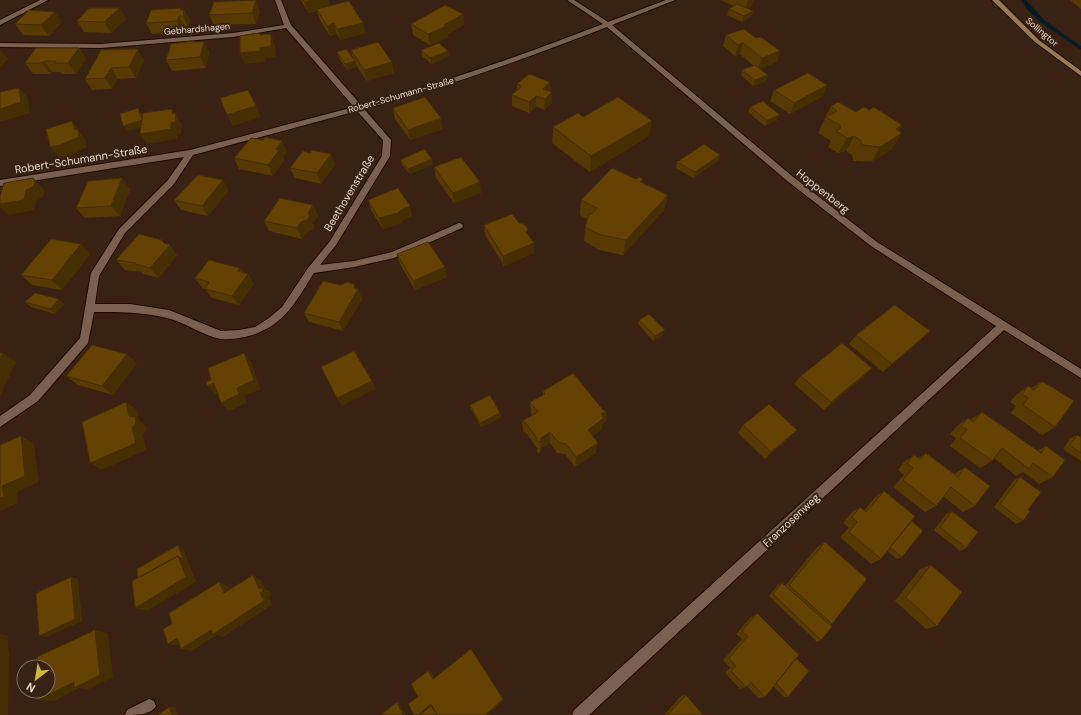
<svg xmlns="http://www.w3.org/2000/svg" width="1081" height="715" font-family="'DM Sans',sans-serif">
	<rect width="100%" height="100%" fill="#392113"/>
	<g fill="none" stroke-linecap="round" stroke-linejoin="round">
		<path fill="#061c25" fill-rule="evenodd" d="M1021,0H1026L1044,20L1081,46V50L1040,22L1027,9Z"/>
		<defs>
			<path id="street" d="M40,0H48L0,25V20Z
				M275,0H281L291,25L361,105C443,83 523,55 603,24L567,0H574L608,22L666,0H675L612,25L792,176L877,242L1081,369V378L1004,330L589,715H572L574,710L996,326L871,246L786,180L607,27C527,58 447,87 364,109L391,140L390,156L336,245L320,265L354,261L392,252L459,223L462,224L463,226L462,228L394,258L354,267L314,273C295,303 283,328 245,337C238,338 228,340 221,339C203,336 185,322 167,318C143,312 119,312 94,312L88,343L38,401L0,427V416L30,395L80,338L91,273L119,229L168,180L184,157L0,186V180L190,150L354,107L286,28L233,37L101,48L0,47V43L101,44L233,33L284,25ZM357,111L383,140L382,156L330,241L308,268L282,307L269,318L255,327L239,330L221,331L169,310L130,304H95L99,276L125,233L174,184L193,155Z
				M149,699L154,701L156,706C151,715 136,715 125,715L127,710Z"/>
			<path id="secondary" d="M992,0H999L1039,40L1081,71V76L1035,42Z"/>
		</defs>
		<use href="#street" stroke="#1f0a00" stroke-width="2"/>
		<use href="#secondary" stroke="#1f0a00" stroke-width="2"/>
		<use href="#street" fill="#7b604f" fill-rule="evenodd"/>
		<use href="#secondary" fill="#987a55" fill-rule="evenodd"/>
	</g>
	<path fill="#563903" d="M301,0H328L330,6L363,23L365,33L340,40L337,34L330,36L320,20L317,11L308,13Z
		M720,0H753L751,7L748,9L753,11L751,16L742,22L727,15L729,9L734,6Z
		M1070,0H1081V9Z
		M181,8L182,10H184L190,21L188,26L184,27L182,32L152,34L146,23Z
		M260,11L256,24L214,25L209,15Z
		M463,14L464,25L448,34V37L430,45L413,35L411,24Z
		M126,19L111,33L84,32L77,21Z
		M62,22L49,36L23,35L15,24Z
		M726,35L756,38L780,51L777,62L759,69L768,75L766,81L753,86L741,75L742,70L754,66L740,54L735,56L723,46Z
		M194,41L195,42H204L209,52L206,68L172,71L166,60Z
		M79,48L86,59L76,74H62L60,72H52L50,74H33L25,63Z
		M101,50L144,60L136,78L118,79L112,89L92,90L85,79Z
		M351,50L394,73L367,81L355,64L356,67L347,70L339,58L337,52L353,59Z
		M421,50L449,56L431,64L422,56Z
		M517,84L550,91L552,103L544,110L536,106L529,113L512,106V95L517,90Z
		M827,85L823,96L790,114L770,101L774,90Z
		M831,106L856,112L869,110L902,125L899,131L892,149L871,162L853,161L852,155L846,151L838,153L828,147L831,141L818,133Z
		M750,107L778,120L765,126L748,112Z
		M393,108L443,129L410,140L395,119Z
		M583,117L649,136L590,172L552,143L553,127Z
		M287,151L283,157L284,160L273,176L239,169L234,158Z
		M400,160L433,164L410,174L402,165Z
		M719,160L693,178L676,168L677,162Z
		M335,164L321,184L295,178L290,168Z
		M434,167L481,193L454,203L436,178Z
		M642,182L668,195L664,210L623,255L599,250L584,241L585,227L587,219L580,215L581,200Z
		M130,189L120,216L85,218L76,208Z
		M229,190L208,216L181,210L174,200Z
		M368,200L412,216L403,220L401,223L383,229L371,210Z
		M313,205L318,216L313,223L314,227L312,230L306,233L302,239L269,231L264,221Z
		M484,225L529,235L534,243V253L504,266L485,235Z
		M165,244L177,255L159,278L143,274L142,272L125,270L116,260Z
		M90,254L62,290L32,285L21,275Z
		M397,254L445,267L447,277L415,290L400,264Z
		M240,268L244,273L248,274L254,284L239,305L212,298L205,289L202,288L195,278Z
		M356,289H358L362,299L343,331L309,322L304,313Z
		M25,302L64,304L55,314L31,307Z
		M639,320L663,335L653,341L638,324Z
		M856,335L921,340L883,372L849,344Z
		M137,363L113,395L78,385L66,376Z
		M801,376L864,377L824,410L794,384Z
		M1042,381L1055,427L1042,435L1011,413L1016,406L1010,402L1016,395L1028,386L1031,388Z
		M543,391L603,410L607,411L605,422L603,423L601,430L593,436L596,453L575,467L565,454L557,453L550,443L541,448L540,453L537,452V448L526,433L523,432L522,421L532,415L531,414L530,402L543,395Z
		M470,405L501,417L481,427L471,409Z
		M982,412L1037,451L1046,446L1053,477L1039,484L1023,472L1016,476L994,458L992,461L980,468L950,446L956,438L950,434L957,426L968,418L970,420Z
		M743,425L790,437L765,459L738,433Z
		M1077,435L1081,437V461L1063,449L1070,438Z
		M926,453L954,474L965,467L975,506L963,512L943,496L936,506L925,512L893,487L904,475L898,470L904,462L914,455L918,458Z
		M1020,477L1028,510L1023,521L1016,524L994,507L1014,480Z
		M884,491L912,521L902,557L897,559L887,551L881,559L871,564L840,537L849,528L843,523L851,513L860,507L864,511L875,497Z
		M952,511L966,548L960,551L934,530L946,514Z
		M825,542L832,624L829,625L821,640L817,642L769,596L778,585L782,583L785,586L817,547Z
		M931,565L937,626L926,629L895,601L920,569Z
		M757,613L796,658L788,697H784L773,686L765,697L758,698L747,686L746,687L740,689L725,673L730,668L723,660L742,639L736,634L751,617Z
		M686,695L703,715H664L681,696Z"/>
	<path fill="#462e03" d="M256,0L260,11L256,24L252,13Z
		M315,0H328L331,8L317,9V11L308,13L304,2Z
		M748,0H753L751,7L745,11Z
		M120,8L126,19L111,33L104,22Z
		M181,8L183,13L184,10L190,21L188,26L180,10Z
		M753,11L751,16L742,22L744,16Z
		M55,12L62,22L49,36L41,25Z
		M463,14L464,25L448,34V37L430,45L428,34Z
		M179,16L184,27L182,32L177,21Z
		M334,23L337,34L330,36L327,26Z
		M363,23L365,33L340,40L337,29Z
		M271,34L275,45L276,57L265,59V62L244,64L240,53L260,48Z
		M204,42L209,52L206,68L200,57Z
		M743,43L740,54L735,56L738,45Z
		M79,48L86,59L76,74L68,63Z
		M138,49L144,60L136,78L129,67Z
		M0,50L8,59L0,68Z
		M448,51L449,56L431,64L430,58Z
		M780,51L777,62L758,69L762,58Z
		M44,61L52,72L50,74L42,63Z
		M355,61L356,67L347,70L345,64Z
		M392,62L394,73L367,81L364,70Z
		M111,68L118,79L112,89L105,78Z
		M768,75L766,81L753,86L755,80Z
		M550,82V93L543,89Z
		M827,85L823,96L790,114L794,103Z
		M19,88L28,98L30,113L0,122V109Z
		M552,92V103L544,110L545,99Z
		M536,96V106L529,113V102Z
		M256,106L261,117L233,126L227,115Z
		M138,108L142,114L146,126L127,131L123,126Z
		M172,109L182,124L181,133L178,134L177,139L147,144L140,134L172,114Z
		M780,115L778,120L765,126L767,120Z
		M441,118L443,129L410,140L408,130Z
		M72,121L86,141L87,147L69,156L59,158L50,147L74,129Z
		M652,121L649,136L590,172L591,156Z
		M902,125L895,138L902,133L892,149L871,162L880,147L896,129Z
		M854,136L846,151L838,153L847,138Z
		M282,141L287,151L283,157L284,160L273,176L268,165L276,149Z
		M331,154L335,164L321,184L317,173Z
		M720,155L719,160L693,178L695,172Z
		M432,159L433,164L410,174L408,169Z
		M33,178L45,191L43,197L36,201L34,210L8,215L0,207V204L26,190Z
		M122,178L130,189L120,216L111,206Z
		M223,180L229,190L208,216L202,206Z
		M480,182L481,193L454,203L453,193Z
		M668,195L664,210L623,255L626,240Z
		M313,205L318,216L313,223L314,227L312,230L306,233L302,239L297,228Z
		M410,206L412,216L403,220L401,223L383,229L379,218Z
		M162,240L168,247L170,245L177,255L159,278L150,268L164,243Z
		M534,243V253L504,266L503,256Z
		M81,244L90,254L62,290L52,280Z
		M445,267L447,277L415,290L413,281Z
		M240,268L246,276L248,274L254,284L239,305L232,296L237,271Z
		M354,284L357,290L358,289L362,299L343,331L339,322L355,289Z
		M59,299L64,304L55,314L50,309Z
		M665,330L663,335L653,341L655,336Z
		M930,331L921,340L883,372L892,364Z
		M3,353L16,362L0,396V360Z
		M244,353L251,362L261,389L244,396L247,403L229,411L221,403L237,388Z
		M127,354L137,363L113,395L102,386Z
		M872,368L864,377L824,410L831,402Z
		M372,381L376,389L342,406L337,398Z
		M214,383L222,391L215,394L207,386Z
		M126,402L137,410L139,420L145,425L146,430L143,435L146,450L102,470L90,463L129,416Z
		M607,411L605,422L603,423L601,430L586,441L588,430L601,414Z
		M500,413L501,417L481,427L480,423Z
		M797,430L790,437L765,459L771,452Z
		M550,432V443L541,448L540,453L541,438Z
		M21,436L34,444L39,482L17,492L18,503L0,511V498L2,486Z
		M598,443L596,453L575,467L576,457Z
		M178,545L183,548L196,582L147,611L135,608L178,556Z
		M253,575L261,580L265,589L270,591L271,596L269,597L272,605L223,637L217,635L192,651L181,649L259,589Z
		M71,577L78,579L82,621L47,637L39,636Z
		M219,582L229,586L233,597L224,593Z
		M95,630L108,633L113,677L89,689L79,688L54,701L38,700Z
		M0,634L8,635V650L9,651L8,715H0Z
		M177,638L188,641L179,646L168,644Z
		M471,649L504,700L487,715H485Z
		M428,671L432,673L436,681L433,679Z
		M397,702L399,703L406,715H403Z
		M431,704L440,715H418Z
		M169,707H175L178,715H172Z"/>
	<path fill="#644204" stroke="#462e03" d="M256,0L252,13L209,15L214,2Z
		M303,0H315L304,2Z
		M349,1L363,23L337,29L334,23L327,26L317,9Z
		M737,4L753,11L744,16L729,9Z
		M445,5L463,14L444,25L447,26L428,34L411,24Z
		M89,8H120L104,22L77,21Z
		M181,8L180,10H184L183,16H179L177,21L146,23L151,10Z
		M29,10L55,12L41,25L15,24Z
		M744,29L756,38L761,37L780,51L762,58L743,43L738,45L726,35Z
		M260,33V35L271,34V46L260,48V51L240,53V36Z
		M194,41L193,42H204L200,57L166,60L171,44Z
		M378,42L392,62L364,70L351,50Z
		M439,43L448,51L430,58L421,50Z
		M36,48H79L68,63H54L56,61H44L42,63H25Z
		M138,49L129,67L111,68L105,78L85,79L101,50Z
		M346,49L355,61L345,64L337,52Z
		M755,65L768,75L755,80L742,70Z
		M808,73L827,85L794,103L774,90Z
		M529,74L550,82L543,89L552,92L545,99L536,96L529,102L512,95L522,86L517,84Z
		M19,88L21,102L0,109V92Z
		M248,90L256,106L227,115L220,98Z
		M425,97L441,118L408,130L393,108Z
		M618,97L652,121L591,156L553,127L578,113L583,117Z
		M763,101L780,115L767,120L750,107Z
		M838,102L856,112L864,107L869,110L874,107L902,125L896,129L902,133L880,147L862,145L860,140L854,136L847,138L836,131L841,128L839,127L841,126L826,117L837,111L831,106Z
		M138,108L142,119V120L123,126L120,114Z
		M172,109V114L176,113L175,122L171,123V129L140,134L143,113Z
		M72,121L74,129L78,130L79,137L60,145L50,147L46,129Z
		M265,137L282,141L276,149L279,150L268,165L234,158L251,138L263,140Z
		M704,144L720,155L695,172L677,162Z
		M424,149L432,159L408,169L400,160Z
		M312,150L331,154L317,173L290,168L303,151L310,153Z
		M461,157L480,182L453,193L434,167Z
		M612,168L636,179L639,177L643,179L640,182L668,195L626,240L601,235L585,227L589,214H592L597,208L581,200Z
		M198,175L223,180L202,206L174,200Z
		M33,178L35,181L33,187L26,190L24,200L0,204V196L4,183Z
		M122,178L111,206L76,208L88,181Z
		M398,188L410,206L401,210L398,213L379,218L368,200Z
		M280,198L313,205L308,213L310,216L307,220L301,222L297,228L264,221Z
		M512,214L519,223L524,224L528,229L526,232L534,243L503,256L484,225Z
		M139,234L162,240L164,243L170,245L150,268L135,264L136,263L116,260Z
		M51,239L81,244L52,280L21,275Z
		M428,242L445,267L413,281L397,254Z
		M209,260L240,268L237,271L248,274L232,296L205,289L209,282L195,278Z
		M323,281L341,285L347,282L354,284L355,289H358L339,322L304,313Z
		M35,293L59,299L50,309L25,302Z
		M895,305L930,331L892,364L856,335Z
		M649,314L665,330L655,336L639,320Z
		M842,343L872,368L831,402L801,376Z
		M92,345L127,354L102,386L66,376Z
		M354,351L372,381L337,398L321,367Z
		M0,353H3L0,360Z
		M244,353L254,380L237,388L239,394L221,403L214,383L207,386L206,382L211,380L208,368Z
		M573,373L603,410L607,411L601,414L604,418L588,430L598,443L576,457L566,444L558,442L550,432L541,438L540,442L537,441V438L525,422L522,421L538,412L530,402L545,394L543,391Z
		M1042,381L1074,401L1055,427L1023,405L1028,398L1022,394L1028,386L1034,390Z
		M490,395L500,413L480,423L470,405Z
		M126,402L129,416L135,417L136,423L132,427L136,443L90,463L82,422Z
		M769,404L797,430L771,452L743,425Z
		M982,412L1041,453L1046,446L1065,460L1053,477L1033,463L1029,469L1002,448L992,461L960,438L967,430L961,426L968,418L973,422Z
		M1077,435L1081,437V453L1070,445Z
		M21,436L25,476L2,486L4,497L0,498V445Z
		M926,453L958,477L965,467L990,486L975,506L951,487L936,506L903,480L913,468L907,463L914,455L920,459Z
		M1020,477L1041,492L1028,510L1030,511L1023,521L1000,504Z
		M884,491L915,516L881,559L849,532L857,522L852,517L860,507L866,512Z
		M952,511L978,532L966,548L940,527Z
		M912,521L923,531L902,557L890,547Z
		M825,542L867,579L832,624L789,585Z
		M178,545L183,559L178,556L138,578L137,569Z
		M178,556L186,577L135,608L132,581Z
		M931,565L962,592L937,626L906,597Z
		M253,575L259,589L262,587L263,592L260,593L264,601L213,634L211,630L181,649L177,638L168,644L163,629L172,624L169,613L219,582L224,593Z
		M71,577L75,619L39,636L36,593Z
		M782,583L832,627L821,640L773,594Z
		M757,613L799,655L765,697L751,682L746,687L731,671L736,666L729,658L748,636L742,631Z
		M95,630L100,675L74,688V682L38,700V691H48V667H38L37,657Z
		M471,649L503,699L485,715H437L431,704L418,715H414L408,704L418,697L411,684L428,671L433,679Z
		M796,658L809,671L788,697L776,683Z
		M686,695L703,715H667Z
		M397,702L403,715H381Z
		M431,706L437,715H420Z
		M169,707L172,715H158Z"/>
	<g text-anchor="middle" stroke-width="4" stroke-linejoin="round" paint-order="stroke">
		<g font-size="9" fill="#e7d7ce" stroke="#392113">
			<text transform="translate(197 29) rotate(-5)" y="3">Gebhardshagen</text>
			<text transform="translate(1042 32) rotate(40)" y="3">Sollingtor</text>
			<text transform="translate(401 95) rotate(-16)" y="3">Robert-Schumann-Straße</text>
		</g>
		<g font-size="11" fill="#e7d7ce" stroke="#392113">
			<text transform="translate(81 159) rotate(-9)" y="4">Robert-Schumann-Straße</text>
			<text transform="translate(823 191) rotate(38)" y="4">Hoppenberg</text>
			<text transform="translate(349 193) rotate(-59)" y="4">Beethovenstraße</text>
			<text transform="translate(791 520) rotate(-43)" y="4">Franzosenweg</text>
		</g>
	</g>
	<g transform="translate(36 679) rotate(211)"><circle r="19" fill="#392113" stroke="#7f6a5e"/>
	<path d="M0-3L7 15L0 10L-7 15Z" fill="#cbba39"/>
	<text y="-6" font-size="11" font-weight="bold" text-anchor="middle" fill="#e7d7ce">N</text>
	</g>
</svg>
